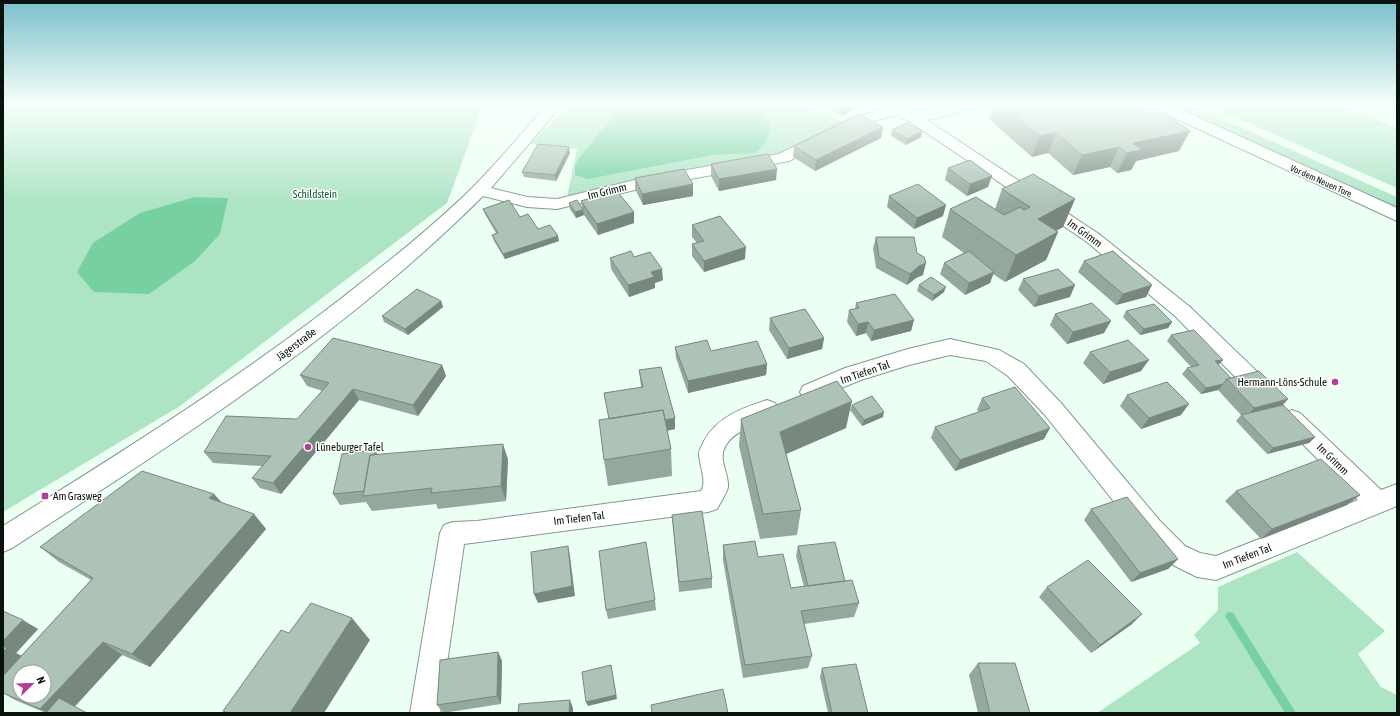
<svg xmlns="http://www.w3.org/2000/svg" width="1400" height="716" font-family="'Asap Condensed',sans-serif">
	<rect width="100%" height="100%" fill="#ecfff3"/>
	<path fill="#ace4c4" d="M3,105H483L447,203L180,406L3,512Z
		M570,105H807L846,123L780,156L567,197L577,149L530,144Z
		M1171,105H1191L1397,197V208Z
		M1207,105H1339L1397,128V188Z
		M1297,552L1385,631L1358,654L1381,687L1397,695V713H1097L1200,643L1194,635L1218,610V587Z"/>
	<path fill="#76d0a0" d="M622,105H756L761,110L770,124L767,141L755,153L712,155L588,179L575,175V167L579,158Z
		M195,197L228,198L220,234L195,261L149,294L94,292L77,272L93,243L140,213Z"/>
	<g fill="none" stroke-linecap="round" stroke-linejoin="round">
		<path fill="#76d0a0" fill-rule="evenodd" d="M1230,612L1233,613L1296,713H1285L1227,619L1225,616L1227,613Z"/>
		<defs>
			<path id="street" d="M547,105H562L491,188L527,197L557,199L647,177L779,154L854,117L899,106L916,113L951,105H979L977,108L927,120L1099,234L1190,307L1275,389L1278,395L1275,401L1267,404L1259,401L1176,317L1087,242L909,121L897,115L864,123L789,161L647,187L557,209L527,207L483,196C344,335 176,442 12,548L3,552V526C128,448 253,370 367,278C401,252 434,224 465,195C494,167 520,135 547,105Z
				M950,339L999,350L1024,364L1061,403L1160,521L1185,546L1200,553L1216,556L1358,500L1284,425L1281,419L1284,413L1292,410L1300,413L1381,490L1397,484V506L1216,580L1197,577L1167,562L1142,537L1045,415L1008,376L986,361L950,355L909,365L861,380L811,400L803,398L800,392L803,386L845,368L908,349Z
				M767,400L775,403L778,409C770,425 738,425 726,445C717,459 729,472 728,487C727,493 720,503 717,509L708,512L464,544L440,713H410L440,533L444,525L453,522L477,521L701,491C707,481 700,467 699,455C698,451 702,446 704,441C717,417 742,408 767,400Z"/>
			<path id="secondary" d="M1150,105H1171L1397,208V221L1153,108Z"/>
		</defs>
		<use href="#street" stroke="#82988b" stroke-width="2"/>
		<use href="#secondary" stroke="#82988b" stroke-width="2"/>
		<use href="#street" fill="#fff" fill-rule="evenodd"/>
		<use href="#secondary" fill="#fff" fill-rule="evenodd"/>
	</g>
	<path fill="#94a89c" d="M823,105H863L841,116Z
		M993,105H1138L1179,151L1136,161L1131,170L1117,173L1110,167L1073,175L1048,153L1032,157L989,119Z
		M883,127L881,138L815,171L793,157L794,146Z
		M892,130L922,131L921,137L906,145L891,136Z
		M570,153L556,181L524,177L522,172Z
		M711,164L776,180L719,191L711,176Z
		M948,168L988,187L967,196L945,180Z
		M635,178L693,196L643,205L635,189Z
		M1002,189L1075,199L1063,227L1056,231L1058,232L1046,260L1005,282L993,274L990,283L965,295L940,274L944,263L964,253L942,237L950,209H995Z
		M889,196L943,216L914,229L887,207Z
		M581,201L634,223L598,235L584,215L576,218L570,209L569,203L582,207Z
		M483,209L520,217L559,241L505,259L494,241L492,235L496,233L485,214Z
		M692,225L745,259L704,272L692,256V244L697,243L692,237Z
		M876,237L917,253L923,275L916,278L907,285L876,268L873,248Z
		M610,258L663,280L655,283V288L629,297L611,269Z
		M1084,261L1146,297L1116,305L1078,272Z
		M1023,279L1070,297L1034,307L1018,290Z
		M919,285L944,292L932,301L917,291Z
		M441,301L443,307L408,335L384,322L382,316Z
		M856,303L914,320L911,331L871,341L866,333L856,336L847,322L849,310L855,309Z
		M1126,311L1172,322L1168,328L1140,335L1123,317Z
		M1055,314L1104,333L1067,344L1050,325Z
		M770,318L824,338L822,349L787,359L769,330Z
		M1171,335L1223,360L1218,365L1231,378L1283,405L1315,437L1309,443L1267,454L1236,421L1241,415L1218,390L1201,394L1182,374L1187,368L1191,367L1167,341Z
		M675,347L711,351L767,364L766,375L688,393L676,358Z
		M1090,352L1141,371L1103,384L1083,363Z
		M442,365L446,376L418,416L359,400L281,494L260,488L252,478L262,466L213,463L204,452L297,419L323,391L307,386L300,375Z
		M639,370L675,429L667,431L671,449L672,476L608,486L604,460L609,419L604,393L641,387Z
		M1127,395L1181,415L1141,429L1120,406Z
		M982,398L1044,439L955,471L931,438L935,427L979,412L977,410Z
		M852,405L883,417L862,426L850,410Z
		M741,419L846,428L786,454L801,510L797,535L760,539L739,446Z
		M375,450L377,455L508,459L506,501L438,509L436,504L372,511L366,502L340,505L333,494Z
		M1236,491L1360,495L1347,505L1261,539L1225,501Z
		M222,503L254,514L266,529L150,667L122,655L46,713L15,700L3,693V611L38,629L16,653L21,656L91,580L59,562L40,547Z
		M1091,509L1178,559L1168,569L1131,582L1084,520Z
		M672,515L712,578V588L679,592Z
		M723,545L758,557L791,588L804,587L796,556L798,546L845,581L859,603L854,617L804,624L812,656L808,668L743,678L723,560Z
		M1047,587L1132,624L1091,653L1039,597Z
		M655,600L656,610L608,619L606,610Z
		M498,652L502,661L501,704L443,713L437,705Z
		M978,663L1030,713H978L969,675Z
		M822,668L868,713H828L820,677Z"/>
	<path fill="#78887f" d="M842,105H863L841,116Z
		M883,127L881,138L815,171L816,160Z
		M922,131L921,137L906,145L907,139Z
		M1190,131L1179,151L1136,161L1131,170L1117,173L1127,153L1133,143Z
		M1056,133L1048,153L1032,157L1039,136Z
		M569,147L570,153L556,181L555,175Z
		M1119,147L1110,167L1073,175L1082,155Z
		M777,169L776,180L719,191V179Z
		M992,176L988,187L967,196L970,184Z
		M693,184V196L643,205L642,194Z
		M1075,199L1063,227L1026,247L1038,219Z
		M946,205L943,216L914,229L917,218Z
		M583,210L584,215L576,218L575,212Z
		M634,212V223L598,235L597,224Z
		M1058,232L1046,260L1005,282L1016,255Z
		M558,236L559,241L505,259L503,254Z
		M746,247L745,259L704,272V261Z
		M926,263L923,275L916,278L907,285L910,274L919,266Z
		M662,269L663,280L655,283V288L629,297L628,285L651,272Z
		M994,272L990,283L965,295L969,283Z
		M1075,285L1070,297L1034,307L1039,296Z
		M1152,285L1146,297L1116,305L1123,294Z
		M946,287L944,292L932,301L934,295Z
		M441,301L443,307L408,335L405,329Z
		M914,320L911,331L871,341L874,330Z
		M1111,321L1104,333L1067,344L1073,332Z
		M868,322L866,333L856,336L858,324Z
		M1172,322L1168,328L1140,335L1144,329Z
		M824,338L822,349L787,359L789,348Z
		M1149,360L1141,371L1103,384L1110,372Z
		M1223,360L1218,365L1215,361Z
		M767,364L766,375L688,393V381Z
		M442,365L446,376L418,416L413,405Z
		M1223,384L1218,390L1201,394L1206,388Z
		M353,389L359,400L281,494L273,483Z
		M1288,399L1278,411L1245,419L1254,408Z
		M852,401L846,428L777,458L780,432Z
		M1189,404L1181,415L1141,429L1149,418Z
		M884,412L883,417L862,426L864,420Z
		M675,418V429L613,441L611,430Z
		M1050,428L1044,439L955,471L960,460Z
		M1315,437L1309,443L1267,454L1273,448Z
		M503,444L508,459L506,501L501,486Z
		M375,450L381,461L367,490Z
		M214,494L228,509L209,498Z
		M1360,495L1347,505L1261,539L1272,529Z
		M254,514L266,529L150,667L132,654Z
		M568,546L570,556L575,596L538,603L534,594Z
		M1178,559L1168,569L1131,582L1140,573Z
		M1142,614L1132,624L1091,653L1100,645Z
		M352,618L370,640L324,713H290Z
		M23,620L38,629L16,653L22,656L3,677V641Z
		M103,642L122,655L69,713H48L40,709Z
		M498,652L502,661L501,704L497,696Z
		M611,665L617,699L588,706L586,702Z
		M570,700L573,708V713H569Z"/>
	<path fill="#acc3b5" stroke="#78887f" fill-rule="evenodd" d="M1003,105H1138L1150,114L1162,111L1190,131L1133,143L1142,150L1127,153L1119,147L1082,155L1056,133L1039,136Z
		M860,114L883,127L816,160L794,146Z
		M907,123L922,131L907,139L892,130Z
		M538,144L569,147L555,175L522,172Z
		M768,154L777,169L719,179L711,164Z
		M970,160L992,176L970,184L948,168Z
		M684,169L693,184L642,194L635,178Z
		M1033,174L1075,199L1038,219L1058,232L1016,255L950,209L976,197L1004,215L1020,207L1024,210L1030,207L1002,189Z
		M918,184L946,205L917,218L889,196Z
		M616,190L634,212L597,224L581,201Z
		M509,200L520,217L528,214L538,229L550,225L558,236L503,254L492,235L498,233L483,209Z
		M577,200L583,210L575,212L569,203Z
		M720,216L746,247L704,261L692,244L704,241L692,225Z
		M876,237H914L917,253L924,257L926,263L919,266L910,274L879,257Z
		M631,251L634,257L650,252L662,269L651,272L654,277L628,285L610,258Z
		M969,251L994,272L969,283L944,263Z
		M1113,251L1152,285L1123,294L1084,261Z
		M1058,269L1075,285L1039,296L1023,279Z
		M931,277L946,287L934,295L919,285Z
		M417,289L441,301L405,329L382,316Z
		M895,294L914,320L874,330L868,322L858,324L849,310L859,308L856,303Z
		M1092,303L1111,321L1073,332L1055,314Z
		M1154,304L1172,322L1144,329L1126,311Z
		M805,309L824,338L789,348L770,318Z
		M1194,330L1223,360L1215,361L1231,378L1227,379L1223,384L1206,388L1187,368L1199,365L1171,335Z
		M333,338L442,365L413,405L353,389L273,483L252,478L271,456L204,452L226,416L297,419L329,383L300,375Z
		M707,340L711,351L757,341L767,364L688,381L675,347Z
		M1128,340L1149,360L1110,372L1090,352Z
		M661,367L675,418L665,420L663,410L609,419L604,393L643,387L639,370Z
		M1259,371L1288,399L1254,408L1227,379Z
		M837,381L852,401L780,432L801,510L763,514L741,419Z
		M1167,382L1189,404L1149,418L1127,395Z
		M1015,387L1050,428L960,460L935,427L990,408L982,398Z
		M872,396L884,412L864,420L852,405Z
		M1283,405L1315,437L1273,448L1241,415Z
		M663,410L671,449L604,460L599,420Z
		M503,444L501,486L431,493L432,488L363,496L370,455Z
		M375,450L374,455H370L364,491L333,494L342,454Z
		M1321,459L1360,495L1272,529L1236,491Z
		M142,471L214,494L209,498L254,514L132,654L103,642L40,709L3,693V676L93,578L40,547ZM20,672H44V696H20Z
		M1127,497L1178,559L1140,573L1091,509Z
		M702,511L712,578L679,582L672,515Z
		M755,541L758,557L783,554L791,588L852,580L859,603L801,611L812,656L745,665L723,545Z
		M646,542L655,600L606,610L599,551Z
		M835,542L845,581L808,586L798,546Z
		M568,546L572,586L534,594L531,552Z
		M1088,560L1142,614L1100,645L1047,587Z
		M311,603L352,618L290,713H228L223,711L281,630L289,633Z
		M3,611L23,620L3,641Z
		M3,646L7,648L3,652Z
		M498,652L497,696L437,705L440,660Z
		M978,663H1015L1030,713H990Z
		M856,664L868,713H832L822,668Z
		M611,665L616,695L586,702L582,672Z
		M723,689L728,713H652L651,705Z
		M59,698L87,713H46Z
		M570,700L569,713H518L519,704Z"/>
	<linearGradient id="sky" x2="0" y2="1"><stop stop-color="#7abfcb"/><stop offset="0.51" stop-color="#f6fffa"/><stop offset="1" stop-color="#f6fffa" stop-opacity="0"/></linearGradient>
	<rect width="1400" height="205" fill="url(#sky)"/>
	<g fill="#b43e96" stroke="#fff" stroke-width="1.5">
		<circle cx="1335" cy="382" r="4"/>
		<circle cx="308" cy="447" r="4"/>
		<rect x="41" y="492" width="8" height="8" rx="2"/>
	</g>
	<g text-anchor="middle" stroke-width="3" stroke-linejoin="round" paint-order="stroke">
		<g font-size="9" fill="#0a120d" stroke="#fff">
			<text transform="translate(1321 181) rotate(24)" y="3">Vor dem Neuen Tore</text>
		</g>
		<g font-size="11" fill="#0a120d" stroke="#fff">
			<text transform="translate(607 191) rotate(-14)" y="4">Im Grimm</text>
			<text transform="translate(1085 233) rotate(36)" y="4">Im Grimm</text>
			<text transform="translate(296 344) rotate(-37)" y="4">Jägerstraße</text>
			<text transform="translate(865 372) rotate(-19)" y="4">Im Tiefen Tal</text>
			<text transform="translate(1333 459) rotate(44)" y="4">Im Grimm</text>
			<text transform="translate(579 518) rotate(-7)" y="4">Im Tiefen Tal</text>
			<text transform="translate(1247 556) rotate(-21)" y="4">Im Tiefen Tal</text>
		</g>
		<g font-size="11" fill="#125839" stroke="#fff">
			<text x="315" y="198">Schildstein</text>
		</g>
		<g font-size="11" fill="#0a120d" stroke="#fff" text-anchor="start">
			<text x="1327" y="386" text-anchor="end">Hermann-Löns-Schule</text>
			<text x="316" y="451">Lüneburger Tafel</text>
			<text x="53" y="500">Am Grasweg</text>
		</g>
	</g>
	<rect width="1400" height="716" fill="none" stroke="#0a120d" stroke-width="8"/>
	<g transform="translate(32 684) rotate(67)"><circle r="19" fill="#ffffff" stroke="#9da09e"/>
	<path d="M0-3L7 15L0 10L-7 15Z" fill="#b43e96"/>
	<text y="-6" font-size="11" font-weight="bold" text-anchor="middle" fill="#0a120d">N</text>
	</g>
</svg>
